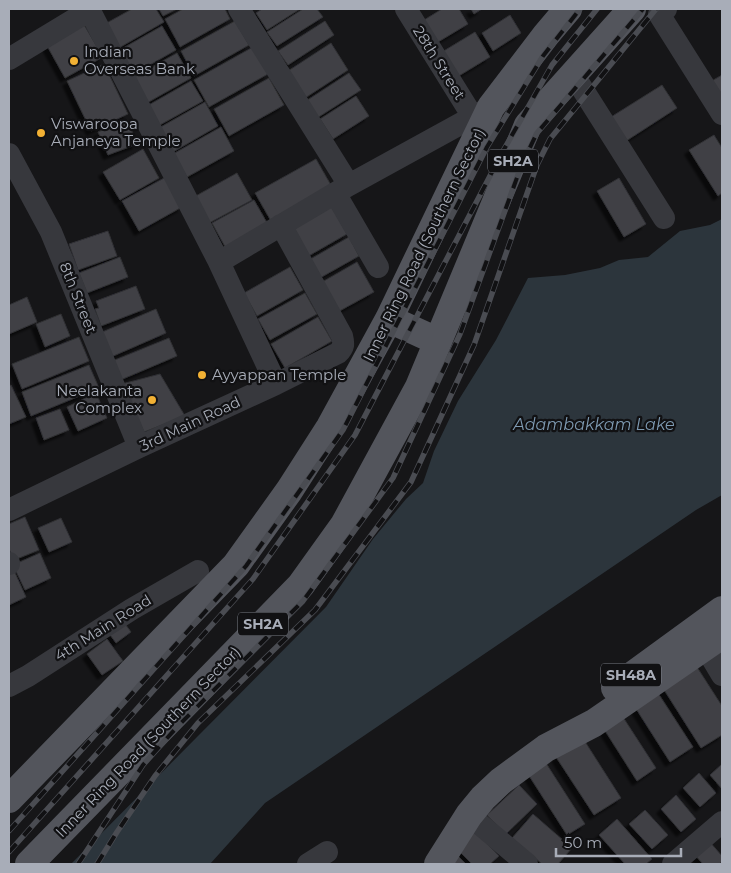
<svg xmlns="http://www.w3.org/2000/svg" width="731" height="873" font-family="Montserrat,sans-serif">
	<defs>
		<filter id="shadow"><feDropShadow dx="-4.5" dy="4.5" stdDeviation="1" flood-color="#0009"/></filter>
	</defs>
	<rect width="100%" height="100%" fill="#161618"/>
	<path fill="#2c353c" d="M722,219V495L696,510L265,803L210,864H71L326,607L373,539L406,499L423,483L434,451L458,401L496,340L528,278L565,275L600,268L619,260L648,257L680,231L710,225Z"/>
	<path fill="#404145" stroke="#303034" filter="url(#shadow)" d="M132,9H156L164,22L117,49L103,25Z
		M159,9H177L163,16Z
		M183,9H225L230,19L180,47L165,19Z
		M262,9H300L267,30L256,13Z
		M303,9H317L323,17L277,46L267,32Z
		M442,9H459L468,24L438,42L424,20Z
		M471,9H482L474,14Z
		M510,15L521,33L493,51L482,33Z
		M235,21L249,45L194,76L181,51Z
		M325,21L334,35L288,65L278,51Z
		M83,23L103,57L65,78L46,44Z
		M162,26L176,50L132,75L118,51Z
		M475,32L490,57L457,77L442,52Z
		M331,43L348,70L305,98L288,71Z
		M253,47L268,74L209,107L194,80Z
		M177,53L191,78L145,104L131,79Z
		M104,64L128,114L91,131L67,81Z
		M349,73L361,90L317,118L306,101Z
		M722,75V104L710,82Z
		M269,78L284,105L229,136L214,109Z
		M191,81L203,101L158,126L147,106Z
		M662,85L677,108L626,141L611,117Z
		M356,96L369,116L333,139L320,119Z
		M205,102L218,126L173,152L159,128Z
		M128,120L137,144L108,155L98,132Z
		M221,127L234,151L187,177L173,154Z
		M714,135L722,148V193L718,196L689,150Z
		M143,149L159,178L120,200L103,172Z
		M316,159L332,187L271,221L255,193Z
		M237,173L252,200L209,223L194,197Z
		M166,177L182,207L139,231L122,201Z
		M619,178L646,224L624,237L597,191Z
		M254,200L270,228L228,252L212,223Z
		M331,205L347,234L305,258L289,229Z
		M108,231L117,256L78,270L69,244Z
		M349,237L359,256L318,279L307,261Z
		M120,257L128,277L87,293L79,273Z
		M357,262L374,292L334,314L317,285Z
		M290,267L303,290L257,316L244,293Z
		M136,286L145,309L101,326L95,309L99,308L96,301Z
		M305,293L317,314L270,340L258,319Z
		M27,297L37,322L9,334V305Z
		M156,309L166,333L111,357L100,333Z
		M61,314L70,336L45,347L36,324Z
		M318,317L332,341L285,368L271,344Z
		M79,337L89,361L22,389L12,364Z
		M169,338L177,356L118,381L110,362Z
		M89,365L99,388L31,416L22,392Z
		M160,374L185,416L144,432L122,384Z
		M11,385L26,417L9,424V386Z
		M96,393L107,418L78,431L67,407Z
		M60,409L69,430L44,440L36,418Z
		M25,517L39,550L14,560L9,549V524Z
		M61,518L72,542L49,552L38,528Z
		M40,553L51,578L25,590L13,565Z
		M11,564L26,597L9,605V565Z
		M120,617L131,632L116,643L105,628Z
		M107,639L123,661L102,675L87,654Z
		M695,664L722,706V735L701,748L661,685Z
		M656,690L693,747L670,762L633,704Z
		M621,714L656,768L637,781L602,726Z
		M584,740L621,798L594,815L556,757Z
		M544,760L585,824L567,835L526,771Z
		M722,764V789L710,775Z
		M699,773L716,793L700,807L683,788Z
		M519,785L537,804L506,834L487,815Z
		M676,795L696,819L681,832L661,809Z
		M645,810L668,835L652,849L629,824Z
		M533,814L572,848L558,864H542L512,838Z
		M617,819L652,859L646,864H625L599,835Z
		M474,830L499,856L490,864H472L456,848Z
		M709,841L722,856V861L719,864H703L694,854Z
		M454,852L466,864H441Z"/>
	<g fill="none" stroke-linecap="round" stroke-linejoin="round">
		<path stroke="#37383d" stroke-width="22" d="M239,9L349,185
			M406,9L473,117
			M666,9L659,14L722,114
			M9,59L90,10
			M573,74L664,218
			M9,154L51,232L139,447
			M335,193L378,267
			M219,262L349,185L491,107
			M276,384L338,353C344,347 344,344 342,336L281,225
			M9,510L139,447L276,384L219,262L89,9
			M9,563V564
			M697,633L722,675
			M9,686L28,676L132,609L198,571
			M469,815L527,864
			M308,864L327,852
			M673,864L722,822"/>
		<path stroke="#53555c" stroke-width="28" d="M389,319L437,341
			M615,688L722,610
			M9,799L236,565L289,491L330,427L389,319L491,107L546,35L568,9
			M29,864L301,585L344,525L419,387L528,125L632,9
			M438,864L469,815L483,798L501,781L546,748L594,723L722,635"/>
		<defs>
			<path id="rail" d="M9,831L246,566L343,430L487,147L543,56L580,9
				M9,852L253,579L355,435L503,151L552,65L597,9
				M78,864L143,765L177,727L303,601L393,478L460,334L522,164L537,133L643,9
				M97,864L117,832L155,776L198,723L315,610L411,482L474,345L537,165L550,139L656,9"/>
		</defs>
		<use href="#rail" stroke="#4a4c52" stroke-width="5.5"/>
		<use href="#rail" stroke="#111113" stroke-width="4" stroke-dasharray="11" stroke-linecap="butt"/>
	</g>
	<g fill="#f2b134" stroke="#111113" stroke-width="2">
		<circle cx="74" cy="61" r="5"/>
		<circle cx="41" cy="133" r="5"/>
		<circle cx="202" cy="375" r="5"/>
		<circle cx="152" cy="400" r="5"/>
	</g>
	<g text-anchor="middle" stroke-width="4.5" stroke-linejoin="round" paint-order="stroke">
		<g fill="#111113" stroke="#7b7e86" stroke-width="1">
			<rect x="488" y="149.5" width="50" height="23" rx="4"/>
			<rect x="238" y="612.5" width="50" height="23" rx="4"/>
			<rect x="601" y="663.5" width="60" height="23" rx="4"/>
		</g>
		<g font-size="14" font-weight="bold" fill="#a8adb8">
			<text x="513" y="166">SH2A</text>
			<text x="263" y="629">SH2A</text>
			<text x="631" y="680">SH48A</text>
		</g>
		<g font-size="15" fill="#a8adb8" stroke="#111113" text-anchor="start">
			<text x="84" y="57">Indian<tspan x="84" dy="17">Overseas Bank</tspan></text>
			<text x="51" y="129">Viswaroopa<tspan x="51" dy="17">Anjaneya Temple</tspan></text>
			<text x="212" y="380">Ayyappan Temple</text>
			<text x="142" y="396" text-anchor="end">Neelakanta<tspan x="142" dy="17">Complex</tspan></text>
		</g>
		<g font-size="15" fill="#a8adb8" stroke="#111113">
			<text transform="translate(439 63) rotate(58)" y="5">28th Street</text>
			<text transform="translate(424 245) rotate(-64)" y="5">Inner Ring Road (Southern Sector)</text>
			<text transform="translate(78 298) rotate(68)" y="5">8th Street</text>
			<text transform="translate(190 424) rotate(-25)" y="5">3rd Main Road</text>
			<text transform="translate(103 628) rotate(-32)" y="5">4th Main Road</text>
			<text transform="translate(148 742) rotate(-46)" y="5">Inner Ring Road (Southern Sector)</text>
		</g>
		<g font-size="16" font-style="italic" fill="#7f9bb3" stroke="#111113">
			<text x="594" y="430">Adambakkam Lake</text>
		</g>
	</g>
	<rect width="731" height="873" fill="none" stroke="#a8adb8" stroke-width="20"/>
	<path d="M556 848v8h125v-8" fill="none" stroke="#a8adb8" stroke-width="2.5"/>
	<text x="564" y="848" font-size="15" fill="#a8adb8" stroke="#111113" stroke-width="4" paint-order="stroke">50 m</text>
</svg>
